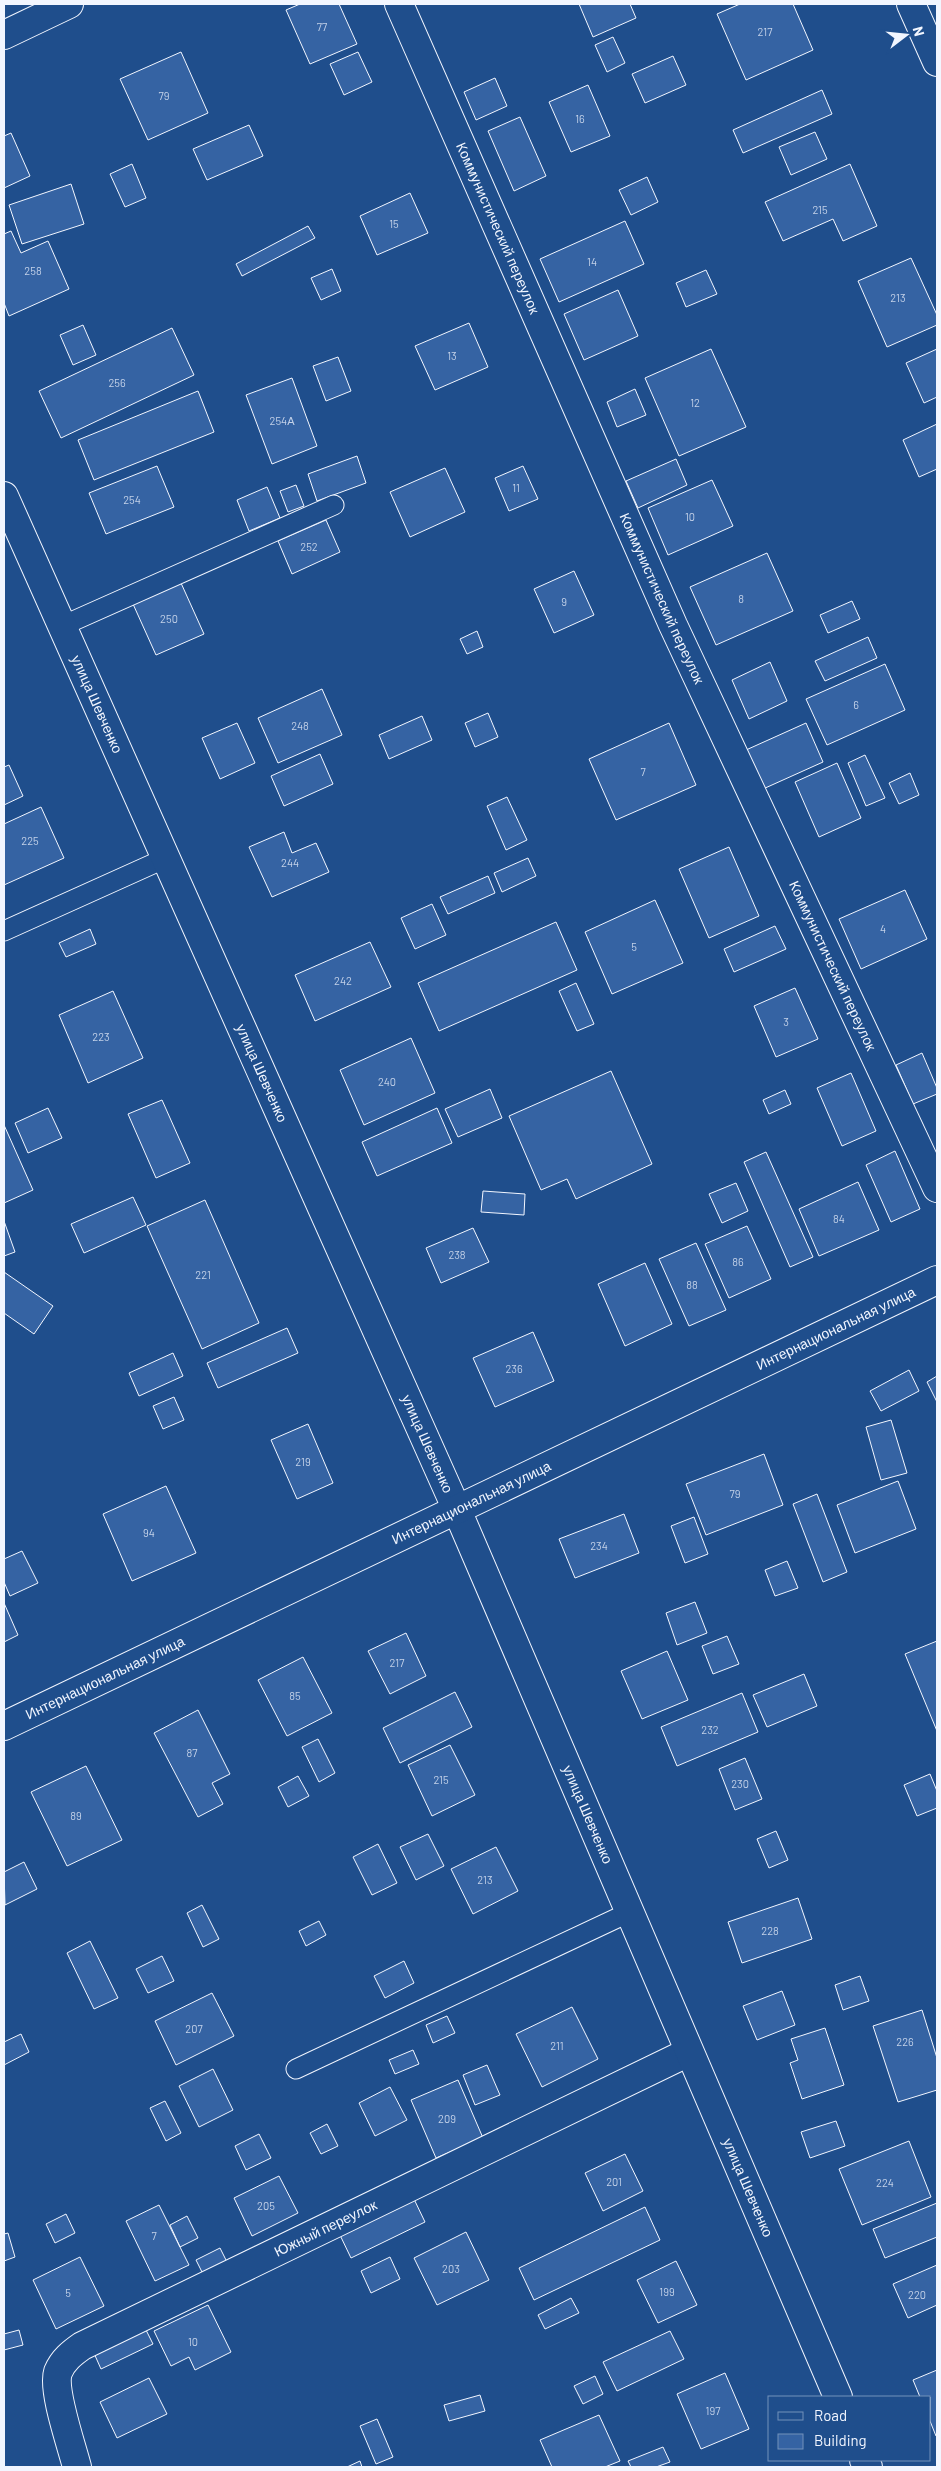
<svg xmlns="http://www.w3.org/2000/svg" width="941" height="2471" font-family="Barlow,sans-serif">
	<rect width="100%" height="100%" fill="#1f4e8c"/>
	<path fill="#3563a3" stroke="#f2f6ff" d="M300,4H339L357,44L310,64L286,10Z
		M579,4H630L636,18L593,37Z
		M740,4H793L813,50L746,80L717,14Z
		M613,37L625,63L607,72L595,45Z
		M181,52L208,113L148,140L120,79Z
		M358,52L372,82L344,95L330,64Z
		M673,56L686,85L645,103L632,74Z
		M495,78L507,106L476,120L464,92Z
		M588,85L610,136L571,152L549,102Z
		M822,90L832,114L743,153L733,130Z
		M520,117L546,176L514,191L488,131Z
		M249,125L263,156L207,180L193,149Z
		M815,132L827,159L791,175L779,147Z
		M11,133L30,176L4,188V136Z
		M132,164L146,198L125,207L110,174Z
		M850,164L877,226L843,241L833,219L783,241L765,202Z
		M647,177L658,202L631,215L619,190Z
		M71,184L84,224L22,244L9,205Z
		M410,193L428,233L377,255L360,216Z
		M625,221L644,264L559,302L540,259Z
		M308,226L315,238L242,276L236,264Z
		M11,231L21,253L48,241L69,289L9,316L4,303V234Z
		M911,258L937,315V325L887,347L858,281Z
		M332,269L341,291L321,300L311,278Z
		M706,270L717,294L686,307L676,283Z
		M618,290L638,336L584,360L564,314Z
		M469,323L488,367L435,390L415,346Z
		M83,325L96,355L73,365L60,335Z
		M172,328L194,375L61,438L39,391Z
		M711,349L746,427L679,456L645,378Z
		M937,349V397L924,403L906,363Z
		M338,357L351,391L326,401L313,366Z
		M292,378L317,446L272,464L246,395Z
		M635,389L646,415L617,427L607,402Z
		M198,391L214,432L94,480L78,440Z
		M937,424V469L919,477L903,440Z
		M357,456L366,483L317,501L308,474Z
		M676,459L687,485L638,508L626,481Z
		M157,466L174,507L106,534L89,493Z
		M523,466L538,499L509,511L495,478Z
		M445,468L465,512L410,537L390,492Z
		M712,480L733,526L668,555L648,508Z
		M296,485L304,506L288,512L280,491Z
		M267,487L280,518L249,531L237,500Z
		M326,520L340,552L292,574L278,541Z
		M767,553L793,611L716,645L690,587Z
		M574,571L594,615L554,633L534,589Z
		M181,583L204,634L156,655L133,604Z
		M852,601L860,619L828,633L820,615Z
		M477,631L483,647L467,654L460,639Z
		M868,637L877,658L825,681L815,661Z
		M770,662L787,701L749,719L732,680Z
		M885,664L905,710L827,745L806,699Z
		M322,689L342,735L278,763L258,718Z
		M488,713L498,737L475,747L465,723Z
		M422,716L432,740L389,759L379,735Z
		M237,723L255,763L220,779L202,738Z
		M669,723L696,785L616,820L589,759Z
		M806,723L823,762L763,789L746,750Z
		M320,754L333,784L284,806L271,776Z
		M865,755L885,798L866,806L848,763Z
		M837,763L861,818L819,837L795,782Z
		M9,765L23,796L4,805V767Z
		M910,773L919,795L899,804L889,783Z
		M507,797L527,840L506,850L487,806Z
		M41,807L64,858L4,885V824Z
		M284,832L292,853L316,843L329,872L272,897L249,847Z
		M729,847L759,916L709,938L679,869Z
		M528,858L536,876L502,892L494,873Z
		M488,876L495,893L448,914L440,897Z
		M905,890L927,939L861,969L839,919Z
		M655,900L683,963L612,994L585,932Z
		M432,904L446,935L415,949L401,918Z
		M556,922L577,970L439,1031L418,983Z
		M775,926L786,949L734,972L724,949Z
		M90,929L96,944L66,957L59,943Z
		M370,942L391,987L315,1021L295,975Z
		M576,983L594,1024L577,1031L559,991Z
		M795,988L818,1039L776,1057L754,1006Z
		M113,991L143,1058L88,1083L59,1015Z
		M411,1038L435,1093L364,1125L340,1070Z
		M922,1053L937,1088V1094L913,1104L896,1065Z
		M611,1071L652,1164L576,1199L567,1179L541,1190L509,1116Z
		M851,1073L876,1131L842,1146L817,1088Z
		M490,1089L502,1118L458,1137L445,1109Z
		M785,1090L791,1104L769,1114L763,1100Z
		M162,1100L190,1163L156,1178L128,1114Z
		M48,1108L62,1138L28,1153L15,1123Z
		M437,1108L452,1143L377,1176L362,1142Z
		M4,1125L33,1190L4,1203Z
		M895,1151L920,1209L891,1222L866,1165Z
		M766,1152L813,1257L790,1267L744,1162Z
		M858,1182L879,1230L819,1256L799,1209Z
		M736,1183L748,1211L722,1223L709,1194Z
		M483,1191L525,1194L524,1215L481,1212Z
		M133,1197L146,1225L84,1253L71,1224Z
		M205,1200L259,1323L202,1349L147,1226Z
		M4,1221L15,1252L4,1256Z
		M747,1226L771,1279L729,1298L705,1244Z
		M473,1228L489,1262L441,1283L426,1248Z
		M696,1243L726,1310L689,1326L659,1259Z
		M645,1263L672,1324L625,1346L598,1284Z
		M4,1272L53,1306L34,1334L4,1313Z
		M287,1328L298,1353L218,1388L207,1363Z
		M533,1332L554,1381L495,1407L473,1358Z
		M173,1353L183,1376L139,1396L129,1373Z
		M909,1370L919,1391L881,1411L870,1391Z
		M937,1376V1402L927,1382Z
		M174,1397L184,1420L163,1429L153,1406Z
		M891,1420L907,1473L881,1480L866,1427Z
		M308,1424L333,1483L297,1499L271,1440Z
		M764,1454L783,1505L706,1535L686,1484Z
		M898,1481L916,1529L855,1553L837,1505Z
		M166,1486L196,1553L132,1581L103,1514Z
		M817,1494L847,1572L823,1582L793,1504Z
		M624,1514L639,1553L575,1578L559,1539Z
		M694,1517L708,1554L685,1563L671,1526Z
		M22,1551L38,1583L10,1596L4,1582V1559Z
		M787,1561L798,1588L775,1596L765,1570Z
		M695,1602L707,1633L677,1645L666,1613Z
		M4,1603L18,1635L4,1642Z
		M406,1633L426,1676L390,1694L368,1651Z
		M727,1636L739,1664L713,1674L702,1646Z
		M937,1641V1731L905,1654Z
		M667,1651L688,1700L642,1719L621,1671Z
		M303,1657L332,1713L287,1736L258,1680Z
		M804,1674L817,1706L767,1727L753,1695Z
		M455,1692L472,1727L400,1763L383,1728Z
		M742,1693L758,1732L677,1766L661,1727Z
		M198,1710L230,1774L212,1783L223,1804L198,1817L154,1733Z
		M318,1739L335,1773L319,1782L302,1747Z
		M450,1745L475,1795L432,1816L408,1765Z
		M745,1758L762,1799L735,1810L719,1769Z
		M86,1766L122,1840L67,1866L31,1792Z
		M930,1774L937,1791V1808L917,1816L904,1785Z
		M298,1776L309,1796L288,1807L278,1787Z
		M776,1831L788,1860L769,1868L757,1839Z
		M428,1834L444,1866L416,1880L400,1847Z
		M378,1844L397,1883L372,1895L353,1857Z
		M496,1847L518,1891L473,1914L451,1869Z
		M24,1862L37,1889L5,1905L4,1872Z
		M798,1898L812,1939L742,1963L728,1922Z
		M202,1905L219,1939L203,1947L187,1913Z
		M319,1921L326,1935L306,1946L299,1931Z
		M90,1941L118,1998L94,2009L67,1953Z
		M162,1956L174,1981L148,1993L136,1969Z
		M404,1961L414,1983L385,1998L374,1976Z
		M860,1976L869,2001L843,2010L835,1985Z
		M782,1991L795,2025L757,2040L743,2006Z
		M212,1993L234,2036L176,2065L155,2021Z
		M572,2007L598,2059L542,2087L516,2034Z
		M922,2010L937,2058V2090L898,2102L873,2026Z
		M447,2016L455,2033L433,2043L426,2025Z
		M825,2028L844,2085L802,2099L790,2063L798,2060L791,2039Z
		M21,2034L29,2052L4,2065V2042Z
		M413,2050L419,2064L395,2074L389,2060Z
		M487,2065L500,2095L475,2105L463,2075Z
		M213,2069L233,2110L199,2127L179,2086Z
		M458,2080L483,2138L436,2158L411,2100Z
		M390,2087L407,2120L375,2136L359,2103Z
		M165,2101L181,2133L166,2141L150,2108Z
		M836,2121L845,2146L810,2158L801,2132Z
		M327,2124L338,2146L321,2154L310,2133Z
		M259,2134L271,2158L246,2170L235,2146Z
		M909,2141L931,2197L862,2225L839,2169Z
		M625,2154L643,2191L603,2211L585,2173Z
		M279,2176L298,2213L252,2236L234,2198Z
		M413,2197L425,2222L351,2258L339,2233Z
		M937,2203V2237L885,2258L873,2229Z
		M159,2205L189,2265L155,2281L126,2221Z
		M645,2207L660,2240L534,2300L519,2268Z
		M66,2214L75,2233L55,2243L46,2224Z
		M187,2216L198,2238L180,2247L170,2225Z
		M466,2232L489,2280L437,2305L414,2258Z
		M8,2233L15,2257L4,2261V2234Z
		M220,2248L228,2264L204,2276L196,2260Z
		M80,2257L104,2306L56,2329L33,2280Z
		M390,2257L400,2279L371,2293L361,2271Z
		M676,2261L697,2305L658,2323L637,2280Z
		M937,2265V2305L908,2318L893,2284Z
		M571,2298L579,2313L545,2329L538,2315Z
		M208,2305L231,2352L195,2370L189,2357L171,2366L154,2331Z
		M144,2326L153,2344L101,2369L93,2351Z
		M19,2330L23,2345L4,2350V2334Z
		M670,2331L684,2359L617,2391L603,2362Z
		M937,2370V2435L936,2436L930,2421V2397H920L913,2380Z
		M725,2373L749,2429L701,2449L677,2394Z
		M595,2376L603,2394L583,2404L574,2386Z
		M149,2378L167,2414L117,2438L100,2402Z
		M480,2395L485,2411L449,2421L444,2405Z
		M599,2415L620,2461L605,2467H552L540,2440Z
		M377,2419L393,2457L376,2464L360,2426Z
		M663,2447L670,2462L656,2467H631L628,2461Z
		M360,2461L362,2467H347Z"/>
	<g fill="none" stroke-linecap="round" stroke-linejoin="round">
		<defs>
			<path id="service" d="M62,626L334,505
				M4,931L166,858
				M296,2069L630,1912"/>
			<g id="minor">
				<path id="s1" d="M399,4L673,625L937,1188"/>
				<path d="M911,4L937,62"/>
				<path id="s2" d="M77,2467C72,2447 52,2390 58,2372C63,2360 72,2353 82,2346L689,2052"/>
			</g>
			<g id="tertiary">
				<path d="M4,35L69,4"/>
				<path id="s3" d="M4,496L457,1510L838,2397"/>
				<path id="s4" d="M4,1726L937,1280"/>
				<path d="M864,2460L868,2467"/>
			</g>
		</defs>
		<use href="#service" stroke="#f2f6ff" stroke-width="21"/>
		<use href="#minor" stroke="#f2f6ff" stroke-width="30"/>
		<use href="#tertiary" stroke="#f2f6ff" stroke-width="30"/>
		<use href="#service" stroke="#1f4e8c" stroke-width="19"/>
		<use href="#minor" stroke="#1f4e8c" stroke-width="28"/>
		<use href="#tertiary" stroke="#1f4e8c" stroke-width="28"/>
	</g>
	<g text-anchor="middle" stroke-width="4" stroke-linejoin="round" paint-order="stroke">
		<g font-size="11" fill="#c3d1e8">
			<text x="322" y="31">77</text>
			<text x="765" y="36">217</text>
			<text x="164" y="100">79</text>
			<text x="580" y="123">16</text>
			<text x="820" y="214">215</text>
			<text x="394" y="228">15</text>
			<text x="592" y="266">14</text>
			<text x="33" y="275">258</text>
			<text x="898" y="302">213</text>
			<text x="452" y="360">13</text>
			<text x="117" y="387">256</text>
			<text x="695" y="407">12</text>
			<text x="282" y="425">254А</text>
			<text x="516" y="492">11</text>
			<text x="132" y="504">254</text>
			<text x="690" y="521">10</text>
			<text x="309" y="551">252</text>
			<text x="741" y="603">8</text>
			<text x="564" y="606">9</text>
			<text x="169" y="623">250</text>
			<text x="856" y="709">6</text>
			<text x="300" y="730">248</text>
			<text x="643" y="776">7</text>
			<text x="30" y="845">225</text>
			<text x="290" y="867">244</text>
			<text x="883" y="933">4</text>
			<text x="634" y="951">5</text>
			<text x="343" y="985">242</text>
			<text x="786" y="1026">3</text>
			<text x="101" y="1041">223</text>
			<text x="387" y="1086">240</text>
			<text x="839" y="1223">84</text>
			<text x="457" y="1259">238</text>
			<text x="738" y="1266">86</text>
			<text x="203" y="1279">221</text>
			<text x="692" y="1289">88</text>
			<text x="514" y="1373">236</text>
			<text x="303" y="1466">219</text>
			<text x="735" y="1498">79</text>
			<text x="149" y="1537">94</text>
			<text x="599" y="1550">234</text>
			<text x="397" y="1667">217</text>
			<text x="295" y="1700">85</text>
			<text x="710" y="1734">232</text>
			<text x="192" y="1757">87</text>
			<text x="441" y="1784">215</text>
			<text x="740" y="1788">230</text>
			<text x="76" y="1820">89</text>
			<text x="485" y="1884">213</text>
			<text x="770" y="1935">228</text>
			<text x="194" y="2033">207</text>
			<text x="905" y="2046">226</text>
			<text x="557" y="2050">211</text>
			<text x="447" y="2123">209</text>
			<text x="614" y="2186">201</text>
			<text x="885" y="2187">224</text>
			<text x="266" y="2210">205</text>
			<text x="154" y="2240">7</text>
			<text x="451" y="2273">203</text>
			<text x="667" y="2296">199</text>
			<text x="68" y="2297">5</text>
			<text x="917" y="2299">220</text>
			<text x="193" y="2346">10</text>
			<text x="713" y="2415">197</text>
		</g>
		<g font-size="14" fill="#f2f6ff" stroke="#1f4e8c">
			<text dy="5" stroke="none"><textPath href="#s1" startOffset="245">Коммунистический переулок</textPath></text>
			<text dy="5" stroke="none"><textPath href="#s1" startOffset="650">Коммунистический переулок</textPath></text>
			<text dy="5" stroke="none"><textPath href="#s3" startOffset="228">улица Шевченко</textPath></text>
			<text dy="5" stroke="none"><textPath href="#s1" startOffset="1055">Коммунистический переулок</textPath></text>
			<text dy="5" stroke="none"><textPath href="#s3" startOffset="632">улица Шевченко</textPath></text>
			<text dy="5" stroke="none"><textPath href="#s4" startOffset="922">Интернациональная улица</textPath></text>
			<text dy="5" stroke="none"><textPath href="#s3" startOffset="1038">улица Шевченко</textPath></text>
			<text dy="5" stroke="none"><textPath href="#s4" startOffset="518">Интернациональная улица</textPath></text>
			<text dy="5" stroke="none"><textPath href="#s4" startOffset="112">Интернациональная улица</textPath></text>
			<text dy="5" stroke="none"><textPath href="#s3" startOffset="1442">улица Шевченко</textPath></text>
			<text dy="5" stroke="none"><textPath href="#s3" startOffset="1848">улица Шевченко</textPath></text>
			<text dy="5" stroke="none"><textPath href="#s2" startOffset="404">Южный переулок</textPath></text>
		</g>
	</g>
	<rect width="941" height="2471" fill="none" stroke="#f2f6ff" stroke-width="10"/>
	<rect x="768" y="2396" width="162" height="65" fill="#1f4e8c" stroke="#7391ba"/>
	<rect x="778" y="2412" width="25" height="8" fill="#1f4e8c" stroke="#7391ba"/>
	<text x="814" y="2421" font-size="15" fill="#f2f6ff">Road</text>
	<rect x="778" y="2434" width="25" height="15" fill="#3563a3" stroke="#7391ba"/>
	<text x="814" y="2446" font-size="15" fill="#f2f6ff">Building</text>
	<g transform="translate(906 35) rotate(74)" stroke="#1f4e8c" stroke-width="4" paint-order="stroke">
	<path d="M0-4L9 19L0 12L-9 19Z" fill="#f2f6ff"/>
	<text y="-8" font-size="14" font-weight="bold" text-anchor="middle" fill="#f2f6ff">N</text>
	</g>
</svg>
